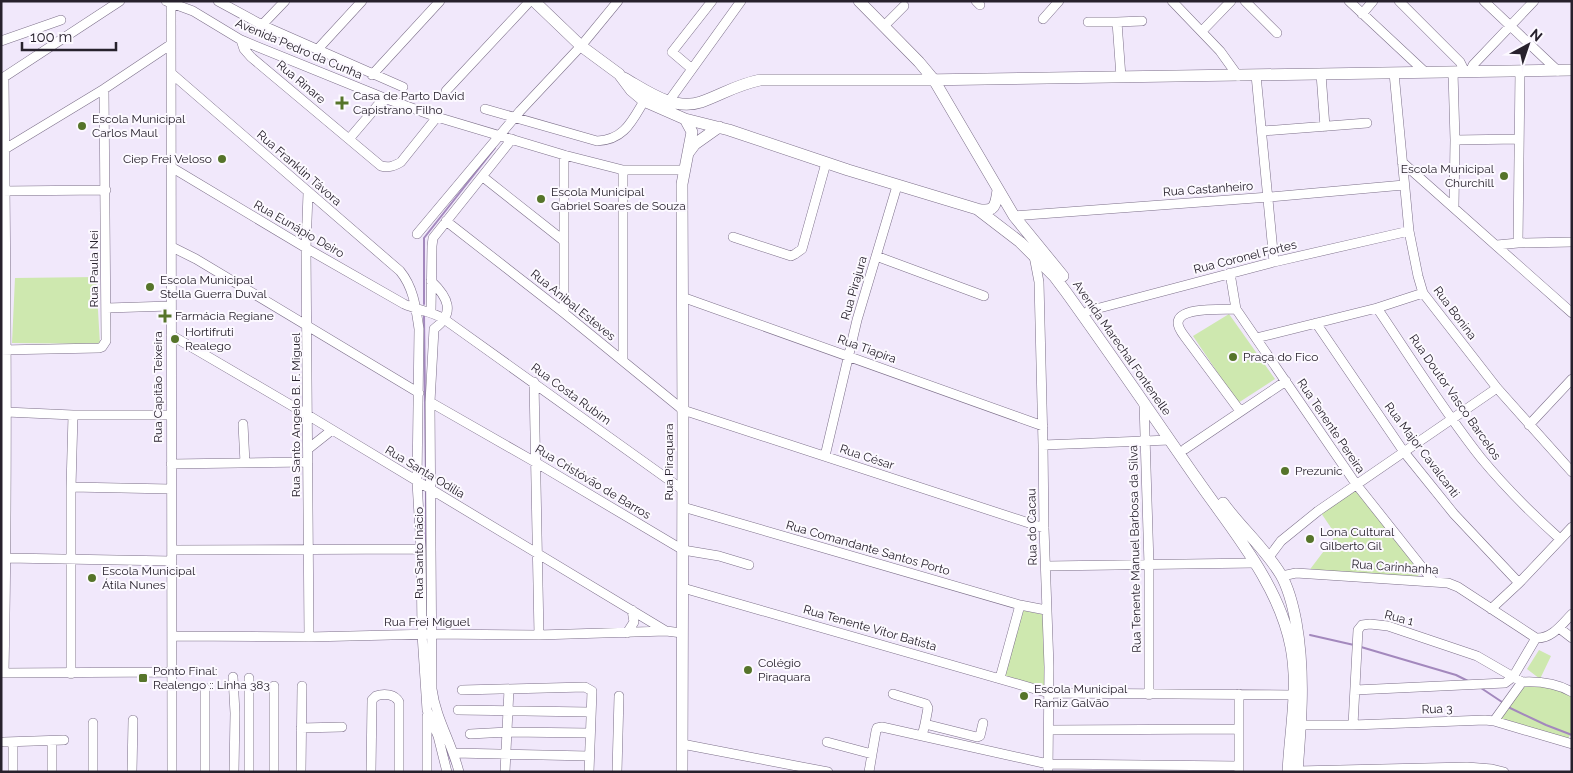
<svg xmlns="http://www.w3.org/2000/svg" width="1573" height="773" font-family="Raleway,sans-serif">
	<rect width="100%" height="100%" fill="#f1e8fb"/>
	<path fill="#cee8af" d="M96,277L100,344L12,343L15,278Z
		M1229,314L1275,379L1238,403L1193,336Z
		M1353,488L1421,568L1420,574L1415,578L1308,572L1336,535L1321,513Z
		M1022,610L1045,615L1046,689L1004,676Z
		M1539,650L1551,656L1540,679L1527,669Z
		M1537,684L1572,694V731L1567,741L1496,720L1522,689L1527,685Z"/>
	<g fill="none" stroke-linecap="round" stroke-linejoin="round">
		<path stroke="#a388bd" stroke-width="2" d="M424,304V238L495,148
			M424,316L426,483
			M426,490V625
			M1310,635L1354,645
			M1361,647L1456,675L1468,681
			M1481,688L1502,702
			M1508,707L1546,725L1572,735
			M445,746L453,765"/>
		<defs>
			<path id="minor" d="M166,1L193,11L241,40L384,98L437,117L564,155L623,170H684
				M171,1L172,772
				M218,1L262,25L403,87
				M976,1L980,5
				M1172,1L1220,51L1238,76
				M1245,1L1277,33
				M1349,1L1425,72
				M1399,1L1460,62L1465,72
				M1484,1L1558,71
				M1362,14L1373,1
				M1043,19L1059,1
				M1088,22H1117
				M262,25L285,1
				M884,26L904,6
				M1202,31L1231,1
				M241,40L244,49L251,57L381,166C390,168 394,166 401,162L437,117
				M1,41L61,20
				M317,50L362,1
				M692,69L672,52L712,1
				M1453,72L1455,140L1454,207
				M1470,72L1473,65L1534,1
				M171,73L400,271C414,288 416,309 419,329L417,482L421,549L422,634L427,710L438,736L447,772
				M1394,73L1409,231L1418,276L1423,293L1497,388L1572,472
				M1321,74L1325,127
				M372,75L440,1
				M1256,75L1274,262
				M1121,77L1117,22L1142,21
				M4,78C6,276 8,475 4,673
				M1,79L120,1
				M446,91L530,1
				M669,101L741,1
				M485,109L597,141C624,140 632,121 644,101
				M1262,131L1367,123
				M349,139L384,98
				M1455,140L1519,139
				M5,149L104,89L170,45
				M1402,162L1572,313
				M171,167L306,248L404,304C417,310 431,311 444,319L683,490
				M483,177L564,241
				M1,191L106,190
				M308,193L306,248L309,637
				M1014,216L1269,197L1404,185
				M446,221L564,313L683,410L1044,528
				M417,234L520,111L581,46L618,1
				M733,237L791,256L795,254L802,249L826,163
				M1518,243L1520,71
				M1497,245L1518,243L1572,242
				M172,247L196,259L419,393
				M876,256L984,296
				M1034,256L1039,282L1043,445L1044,528L1049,667L1048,772
				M1230,273L1236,309L1356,484L1433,581
				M431,281C448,297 456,313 434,329
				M682,297L1043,426
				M107,308L170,306
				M1377,308C1411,358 1443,410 1481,458C1505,487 1532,514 1560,539
				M1236,309C1225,310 1178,306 1178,323C1178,328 1182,333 1185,337L1240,411
				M1088,311L1274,262L1409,231
				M431,312L432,246L433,238L512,139
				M564,313V155
				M1316,323L1404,452L1454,514L1519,583
				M434,329L430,402L432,689C436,719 452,743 459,772
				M171,335L306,414L666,631
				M1256,338L1377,308L1423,293
				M1,350L99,348L102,347L106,341L104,89
				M623,361V170
				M534,382L539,635
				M430,402L535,462L683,550L719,556L749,565
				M1144,403L1149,565V695
				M6,412L73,415H170
				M243,424L245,463
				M1529,425L1572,379
				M1043,445L1170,440
				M308,449L332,430
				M1185,449L1286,381
				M825,456L857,320L897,186
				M171,464L308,462
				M71,487L171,489
				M683,507L1020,605L1046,610
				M172,550L421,549
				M1269,557L1281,541L1318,511L1497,388
				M7,558L172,561
				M1046,566L1255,563
				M1282,576L1296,573L1448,583L1458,587L1536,638C1552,639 1562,624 1572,614
				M683,588L1049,693L1293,695
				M1491,609L1519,583L1572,527
				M1559,628L1572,638
				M627,633L634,622L632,610
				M172,636L309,637L432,634L539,635L666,631L682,633
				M1,673L172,672
				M71,674V487L73,415
				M233,677L235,713L234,772
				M249,678V772
				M1000,678L1020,605
				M1522,682C1540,681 1556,683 1572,692
				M462,690L585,687L592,691L589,772
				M1355,690L1505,683L1513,677L1536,638
				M893,694L926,704L928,708L925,724
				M1239,694V772
				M458,710L590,712
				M1494,721L1522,682
				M1301,725H1353L1485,720L1494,721L1572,744
				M1353,725L1358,630L1362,625L1370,624L1388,626L1477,656L1522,682
				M301,728L342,727
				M1049,730L1239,729
				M470,734L508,732L590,733
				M922,736L925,724L977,737L980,736L983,723
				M4,742L64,740
				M13,742V772
				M827,742L872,754L876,731L877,728L882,727L1048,764L1239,766
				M682,744L828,772
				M454,753L589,756
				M1297,771L1467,767L1492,769L1504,772
				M52,772V741
				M93,772V723
				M132,772L133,720
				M205,772V688
				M274,772V686
				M301,772L302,686
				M371,772L372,700L376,696C384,693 395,694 399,702V772
				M427,772V716
				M505,772L509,689
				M617,772L619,696
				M869,772L872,754"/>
			<path id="major" d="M534,1L581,46L619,74L631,90L644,101L685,119L729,130L848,170L977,209L1020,242L1054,276L1066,292C1110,353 1153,416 1196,478C1232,530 1279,584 1291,647C1299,688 1290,731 1288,772
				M859,1L919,62L934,80L1014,216L1063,276
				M624,78C647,91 673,111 701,102C723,94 736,85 760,80H922L1572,70
				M689,152L695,144L719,127
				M977,209C995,213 996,205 998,190
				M1223,503C1241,528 1265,548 1281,575C1289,589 1293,606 1296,622C1305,673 1301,721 1297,772
				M682,772L683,430L682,184L692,132L685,119"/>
		</defs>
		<use href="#minor" stroke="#7c6f89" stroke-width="10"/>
		<use href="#major" stroke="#7c6f89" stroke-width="12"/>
		<use href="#minor" stroke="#fff" stroke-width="9"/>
		<use href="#major" stroke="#fff" stroke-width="11"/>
	</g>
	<g fill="#56742a" stroke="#fcf9ff" stroke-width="2">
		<path d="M339.5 95.5h5v5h5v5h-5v5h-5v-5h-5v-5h5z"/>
		<circle cx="82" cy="126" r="5"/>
		<circle cx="222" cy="159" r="5"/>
		<circle cx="1504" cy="176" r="5"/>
		<circle cx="541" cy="199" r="5"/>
		<circle cx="150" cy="287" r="5"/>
		<path d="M162.5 308.5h5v5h5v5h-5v5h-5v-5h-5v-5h5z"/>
		<circle cx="175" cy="339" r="5"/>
		<circle cx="1233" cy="357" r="5"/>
		<circle cx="1285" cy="471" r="5"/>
		<circle cx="1310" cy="539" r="5"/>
		<circle cx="92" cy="578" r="5"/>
		<circle cx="748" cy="670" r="5"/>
		<rect x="138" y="673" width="10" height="10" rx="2.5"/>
		<circle cx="1024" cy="696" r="5"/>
	</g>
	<g text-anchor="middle" stroke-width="4" stroke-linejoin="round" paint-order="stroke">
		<g font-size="12" fill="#27212c" stroke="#fcf9ff">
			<text transform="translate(299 49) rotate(23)" y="4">Avenida Pedro da Cunha</text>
			<text transform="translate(301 82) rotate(40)" y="4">Rua Rinare</text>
			<text transform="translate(299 168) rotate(41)" y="4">Rua Franklin Távora</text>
			<text transform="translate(1208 189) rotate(-4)" y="4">Rua Castanheiro</text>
			<text transform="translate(299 229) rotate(30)" y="4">Rua Eunápio Deiro</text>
			<text transform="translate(1245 257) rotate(-14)" y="4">Rua Coronel Fortes</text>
			<text transform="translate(94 269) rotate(-90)" y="4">Rua Paula Nei</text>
			<text transform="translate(854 288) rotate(-74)" y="4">Rua Pirajura</text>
			<text transform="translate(573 305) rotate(39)" y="4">Rua Anibal Esteves</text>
			<text transform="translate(1455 313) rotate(53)" y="4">Rua Bonina</text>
			<text transform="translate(1122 348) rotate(55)" y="4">Avenida Marechal Fontenelle</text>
			<text transform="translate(867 349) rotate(20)" y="4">Rua Tiapira</text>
			<text transform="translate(158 387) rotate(-90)" y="4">Rua Capitão Teixeira</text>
			<text transform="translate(571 394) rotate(36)" y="4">Rua Costa Rubim</text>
			<text transform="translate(1455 397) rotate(55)" y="4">Rua Doutor Vasco Barcelos</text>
			<text transform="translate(296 415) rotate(-90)" y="4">Rua Santo Angelo B. F. Miguel</text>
			<text transform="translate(1331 426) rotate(56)" y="4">Rua Tenente Pereira</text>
			<text transform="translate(1422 450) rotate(53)" y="4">Rua Major Cavalcanti</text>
			<text transform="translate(867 457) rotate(18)" y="4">Rua César</text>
			<text transform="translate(669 462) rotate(-90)" y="4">Rua Piraquara</text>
			<text transform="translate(425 472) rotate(31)" y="4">Rua Santa Odília</text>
			<text transform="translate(593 482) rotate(31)" y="4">Rua Cristóvão de Barros</text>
			<text transform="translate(1032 527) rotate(-91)" y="4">Rua do Cacau</text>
			<text transform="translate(868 548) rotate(16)" y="4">Rua Comandante Santos Porto</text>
			<text transform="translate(1135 549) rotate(-91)" y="4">Rua Tenente Manuel Barbosa da Silva</text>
			<text transform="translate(419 553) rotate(-90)" y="4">Rua Santo Inácio</text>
			<text transform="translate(1395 567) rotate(4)" y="4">Rua Carinhanha</text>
			<text transform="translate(1399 618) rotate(15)" y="4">Rua 1</text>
			<text x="427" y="626">Rua Frei Miguel</text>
			<text transform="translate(870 628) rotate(16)" y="4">Rua Tenente Vítor Batista</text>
			<text transform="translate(1437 709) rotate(-2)" y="4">Rua 3</text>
		</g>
		<g font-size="12" fill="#27212c" stroke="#fcf9ff" text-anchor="start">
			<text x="353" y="100">Casa de Parto David<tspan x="353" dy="14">Capistrano Filho</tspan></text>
			<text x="92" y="123">Escola Municipal<tspan x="92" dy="14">Carlos Maul</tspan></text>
			<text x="212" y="163" text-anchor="end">Ciep Frei Veloso</text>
			<text x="1494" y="173" text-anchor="end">Escola Municipal<tspan x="1494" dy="14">Churchill</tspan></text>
			<text x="551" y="196">Escola Municipal<tspan x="551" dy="14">Gabriel Soares de Souza</tspan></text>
			<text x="160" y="284">Escola Municipal<tspan x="160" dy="14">Stella Guerra Duval</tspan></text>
			<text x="175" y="320">Farmácia Regiane</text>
			<text x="185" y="336">Hortifruti<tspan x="185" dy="14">Realego</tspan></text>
			<text x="1243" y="361">Praça do Fico</text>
			<text x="1295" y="475">Prezunic</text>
			<text x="1320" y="536">Lona Cultural<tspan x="1320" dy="14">Gilberto Gil</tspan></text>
			<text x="102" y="575">Escola Municipal<tspan x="102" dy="14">Átila Nunes</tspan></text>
			<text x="758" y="667">Colégio<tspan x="758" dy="14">Piraquara</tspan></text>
			<text x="153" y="675">Ponto Final:<tspan x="153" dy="14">Realengo :: Linha 383</tspan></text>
			<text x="1034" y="693">Escola Municipal<tspan x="1034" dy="14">Ramiz Galvão</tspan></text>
		</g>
	</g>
	<rect width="1573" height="773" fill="none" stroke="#27212c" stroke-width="5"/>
	<g transform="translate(1528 45) rotate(40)" stroke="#fcf9ff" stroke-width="4" paint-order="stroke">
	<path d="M0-4L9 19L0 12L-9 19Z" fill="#27212c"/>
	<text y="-8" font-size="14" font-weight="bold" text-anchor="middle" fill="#27212c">N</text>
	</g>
	<path d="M22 42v8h94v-8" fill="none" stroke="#27212c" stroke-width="2.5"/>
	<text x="30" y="42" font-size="15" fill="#27212c" stroke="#fcf9ff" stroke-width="4" paint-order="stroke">100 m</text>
</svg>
